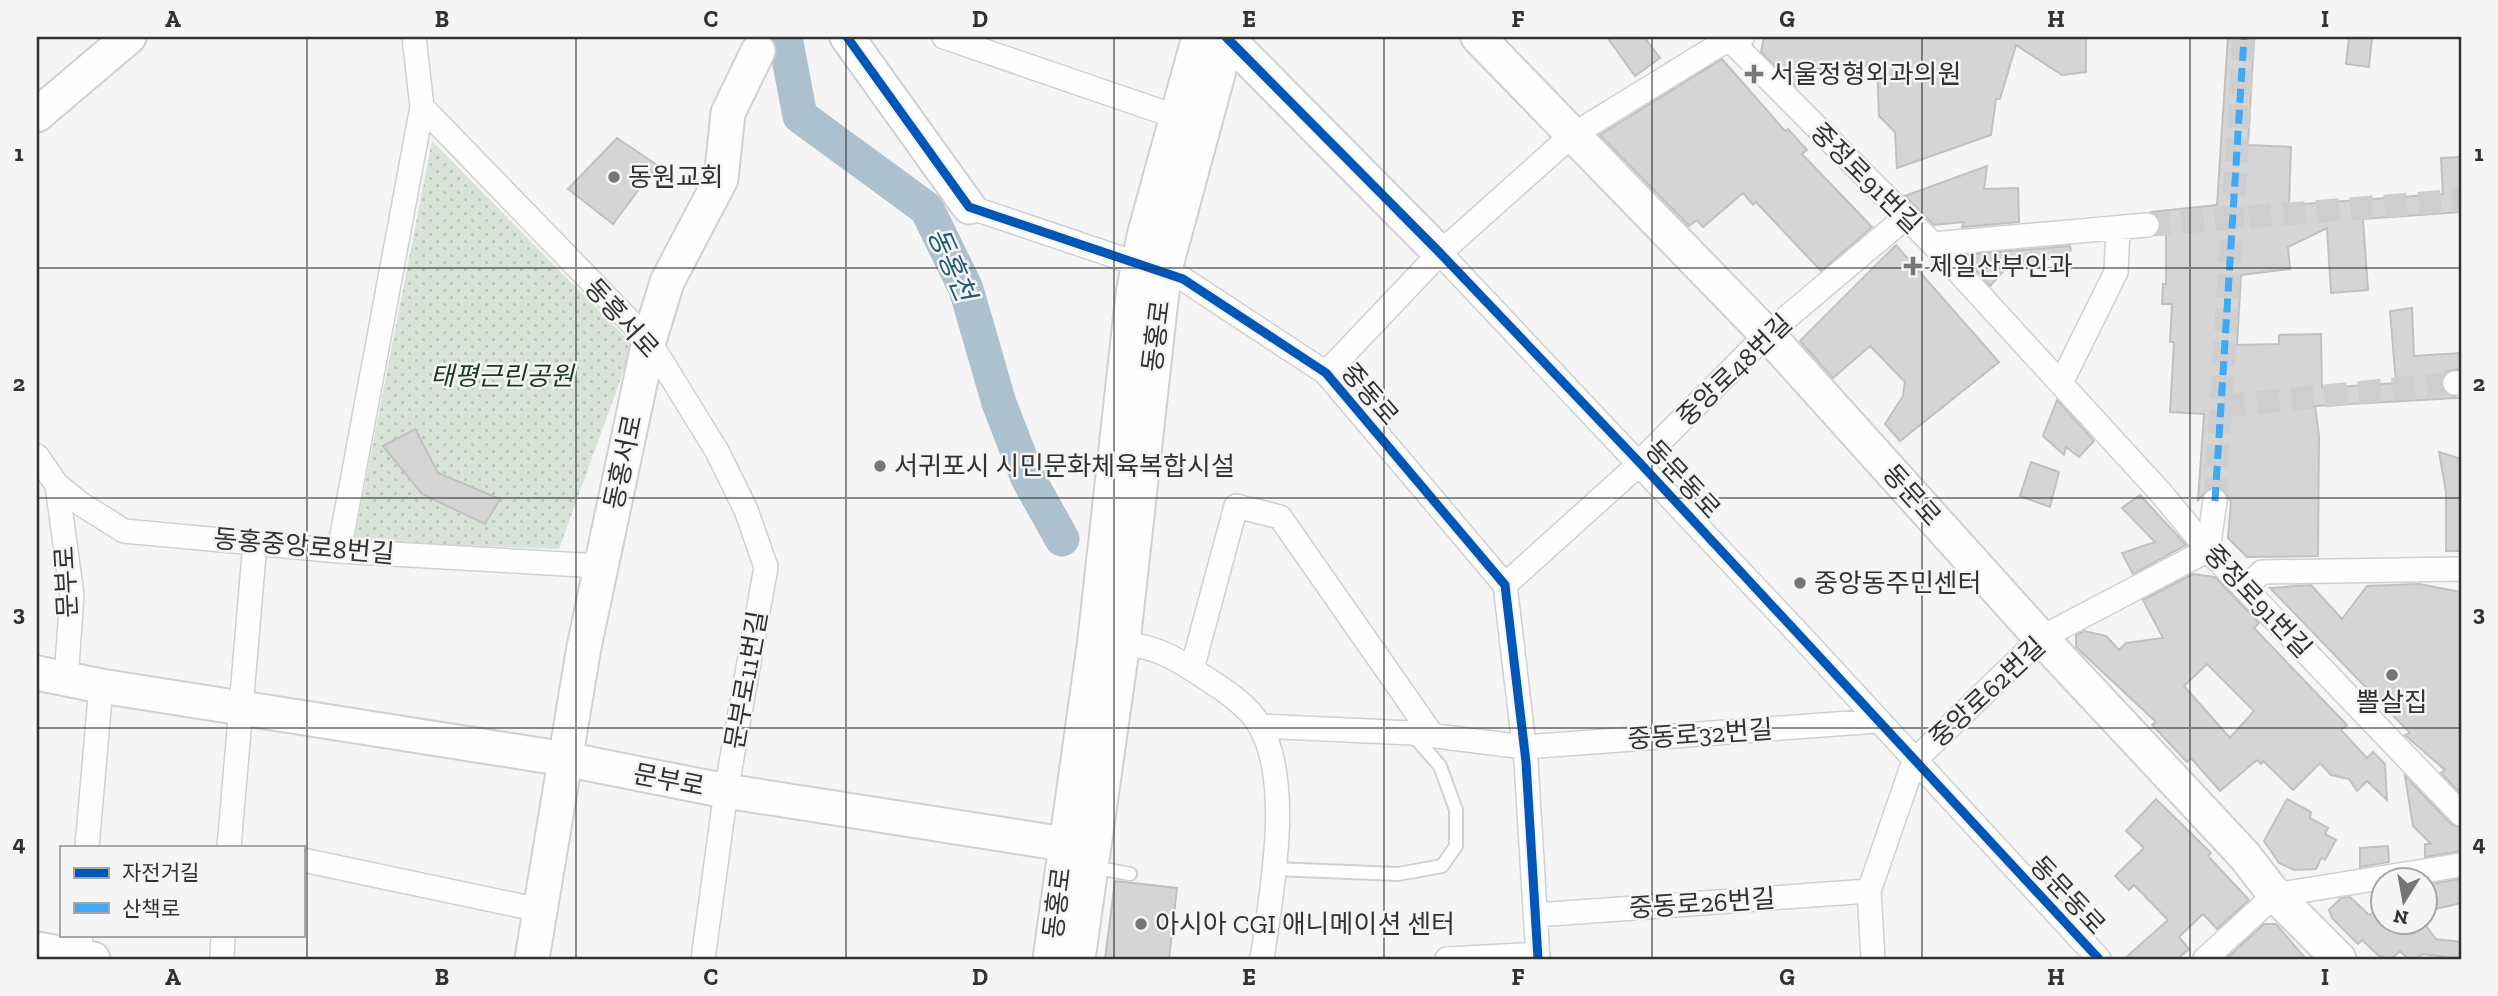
<svg xmlns="http://www.w3.org/2000/svg" width="2498" height="996" font-family="'Zilla Slab','Noto Sans KR',serif">
	<defs>
		<pattern id="grass-dots" width="8" height="8" patternUnits="userSpaceOnUse" patternTransform="scale(1.75)"><rect width="8" height="8" fill="#d8e2d8"/><path d="M2 2h.1M6 6h.1" fill="none" stroke="#bac2ba" stroke-width="1.8" stroke-linecap="round"/></pattern>
	</defs>
	<rect width="100%" height="100%" fill="#f5f5f6"/>
	<path fill="url(#grass-dots)" d="M432,141L633,345L559,549L354,541Z"/>
	<g fill="none" stroke-linecap="round" stroke-linejoin="round">
		<path stroke="#acc0cd" stroke-width="35" d="M785,37L800,116L927,209L966,289L999,403L1028,478L1062,539"/>
	</g>
	<path fill="#d5d5d6" stroke="#c1c0c1" stroke-width="2" fill-rule="evenodd" d="M1607,37H1644L1660,58L1635,76Z
		M1764,37H2086V72L2062,75L2016,45L2000,99H1996L1991,135L1897,168L1895,132L1879,116L1877,65L1816,69L1796,87L1761,52Z
		M2228,37H2254L2248,145L2291,147L2289,205L2443,194L2441,158L2461,157V212L2363,219L2368,290L2331,293L2327,228L2288,247L2290,269L2241,275L2237,345L2279,344V335L2321,334L2322,388L2396,383L2390,311L2412,308L2414,356L2461,353V369L2447,371L2441,382L2443,391L2457,398L2315,406L2319,436L2318,556L2247,557L2228,538L2231,502L2224,490L2210,488L2198,500L2204,414L2170,412L2174,342H2170L2172,304H2162L2163,284H2166V234L2157,235L2161,223L2151,212L2217,205Z
		M2349,37H2372L2369,67L2346,64Z
		M1722,59L1785,131L1788,129L1807,150L1802,154L1872,227L1821,271L1756,202L1753,205L1743,193L1703,227L1697,220L1689,226L1600,135Z
		M617,138L657,165L613,224L568,189Z
		M1987,166L1984,189L2018,188L2019,222L1962,227L1964,222L1934,225L1905,196Z
		M1896,245L1999,362L1900,441L1885,424L1903,396L1905,382L1870,346L1833,378L1800,341Z
		M2070,246L2071,250L2061,260L2046,259L2045,268L2007,267L1990,286L1962,255Z
		M2057,400L2094,441L2079,457L2066,447L2064,455L2043,436Z
		M415,429L438,473L500,499L485,524L422,494L383,446Z
		M2439,452L2461,459V551H2446V492Z
		M2031,462L2059,472L2050,507L2020,496Z
		M2140,495L2186,545L2133,574L2122,553L2155,542L2122,508Z
		M2193,574L2215,577L2259,623L2254,628L2347,725L2341,730L2367,758L2373,752L2385,764L2387,800L2367,781L2357,791L2349,779L2331,775L2320,763L2293,790L2263,761L2261,764L2257,760L2220,791L2191,758L2187,762L2152,725L2156,722L2076,647V635L2084,631L2106,636L2119,650L2126,643L2163,638L2143,600ZM2207,664L2254,711L2230,738L2184,686Z
		M2419,584L2461,592V794L2441,773L2445,770L2405,735L2410,733L2270,588L2311,585L2342,619L2367,586Z
		M2405,776L2451,824L2461,828V851L2425,857V844H2431L2413,826Z
		M2156,799L2211,853L2208,856L2249,900L2217,929L2203,914L2179,937L2189,949L2177,959H2124L2168,920L2134,885L2129,890L2115,876L2144,848L2126,831Z
		M2287,799L2311,812L2310,818L2328,828L2325,834L2336,840L2325,860L2321,858L2316,869L2294,870L2279,863L2264,841Z
		M2388,846L2389,862L2360,867V848Z
		M2461,879V903L2427,911L2425,885Z
		M1115,881L1177,888L1169,959H1105Z
		M2350,897L2369,915L2376,911L2383,922L2391,925L2424,923L2436,939L2461,942V959L2423,954L2416,959H2408L2400,951L2391,959L2379,956L2362,940L2358,944L2332,918L2329,910L2341,898Z
		M2264,924H2276L2306,959H2226Z"/>
	<g fill="none" stroke-linecap="round" stroke-linejoin="round">
		<path stroke="#cececf" stroke-width="23" stroke-dasharray="23 11" stroke-linecap="butt" d="M2147,225L2461,200
			M2223,406L2455,383
			M2215,501L2244,37"/>
		<defs>
			<path id="lane" d="M1093,867L1130,874
				M1274,869L1398,874L1442,866L1456,846V810L1440,766L1412,734"/>
			<path id="street" d="M944,37L1177,117
				M1727,37L1933,244L2161,493L2208,550L2461,814
				M422,107L649,341L717,451L746,510L766,567L726,791L703,959
				M969,207L1183,279L1326,373L1505,585L1526,762L1538,959
				M1933,244L2147,225
				M1440,253L1798,633L2099,959
				M1326,373L1440,253L1571,136L1727,40L1742,38
				M2061,383L2116,272L2118,228
				M2455,383H2461
				M37,456L57,485L81,504L124,531L339,551L600,566
				M57,485L72,595L66,679
				M339,551L422,107L414,37
				M1505,585L1628,474L1766,335L1906,217
				M2245,588L2262,572L2461,569
				M1111,641C1153,646 1170,654 1204,677C1223,689 1249,706 1260,726C1293,785 1271,895 1262,959
				M1192,669L1236,506L1280,517L1433,736
				M1260,726L1412,733L1524,747L1877,721
				M87,847L101,686
				M229,847L255,543
				M303,860L540,910
				M1536,915L1869,891
				M79,957L81,935
				M222,959L223,935
				M1447,959L1538,954
				M1873,959L1869,891L1914,761L2041,638L2208,550L2215,501
				M2205,959L2275,895L2461,865"/>
			<path id="secondary" d="M847,37L969,207
				M1226,37L1440,253
				M1478,37L1779,347L2041,638L2244,855L2275,895L2339,959
				M37,115L129,37
				M37,673L101,686L565,759L726,791L1064,844L1090,866
				M37,949L93,959
				M532,959L584,647L649,341L667,282L721,179L728,113L758,51
				M1050,959L1095,639L1133,294L1144,236L1199,37
				M1078,959L1123,642L1164,273L1228,37"/>
		</defs>
		<use href="#lane" stroke="#d0d0d1" stroke-width="16"/>
		<use href="#street" stroke="#d0d0d1" stroke-width="26"/>
		<use href="#secondary" stroke="#d0d0d1" stroke-width="37"/>
		<use href="#lane" stroke="#fefefe" stroke-width="12"/>
		<use href="#street" stroke="#fefefe" stroke-width="23"/>
		<use href="#secondary" stroke="#fefefe" stroke-width="33"/>
		<path stroke="#3fa9f5" stroke-width="7" stroke-dasharray="14 7" stroke-linecap="butt" d="M2215,501L2244,37"/>
		<defs>
			<path id="cycleway" d="M847,37L969,207L1183,279L1326,373L1505,585L1526,762L1538,959
				M1226,37L1440,253L1639,462L2099,959"/>
		</defs>
		<use href="#cycleway" stroke="#f5f5f6" stroke-width="13"/>
		<use href="#cycleway" stroke="#0057b8" stroke-width="9"/>
	</g>
	<path fill="none" stroke="#323232" stroke-width="2" stroke-opacity="0.55" d="M307,37V959M576,37V959M846,37V959M1114,37V959M1384,37V959M1652,37V959M1922,37V959M2190,37V959M37,268H2461M37,498H2461M37,728H2461"/>
	<g fill="#767677" stroke="#f5f5f6" stroke-width="2.5">
		<path d="M1750.5 63.5h7v7h7v7h-7v7h-7v-7h-7v-7h7z"/>
		<circle cx="614" cy="177" r="7"/>
		<path d="M1909.5 255.5h7v7h7v7h-7v7h-7v-7h-7v-7h7z"/>
		<circle cx="880" cy="466" r="7"/>
		<circle cx="1800" cy="583" r="7"/>
		<circle cx="2392" cy="675" r="7"/>
		<circle cx="1141" cy="924" r="7"/>
	</g>
	<g text-anchor="middle" stroke-width="5" stroke-linejoin="round" paint-order="stroke">
		<g font-size="26" fill="#323232" stroke="#f5f5f6" text-anchor="start">
			<text x="1770" y="83">서울정형외과의원</text>
			<text x="628" y="186">동원교회</text>
			<text x="1929" y="275">제일산부인과</text>
			<text x="894" y="475">서귀포시 시민문화체육복합시설</text>
			<text x="1814" y="592">중앙동주민센터</text>
			<text x="2392" y="711" text-anchor="middle">뽈살집</text>
			<text x="1155" y="933">아시아 CGI 애니메이션 센터</text>
		</g>
		<g font-size="26" fill="#323232" stroke="#f5f5f6">
			<text transform="translate(1866 178) rotate(45)" y="9">중정로91번길</text>
			<text transform="translate(622 318) rotate(48)" y="9">동흥서로</text>
			<text transform="translate(1156 336) rotate(-83)" y="9">동홍로</text>
			<text transform="translate(1734 370) rotate(-44)" y="9">중앙로48번길</text>
			<text transform="translate(1370 394) rotate(49)" y="9">중동로</text>
			<text transform="translate(623 462) rotate(-78)" y="9">동홍서로</text>
			<text transform="translate(1683 479) rotate(47)" y="9">동문동로</text>
			<text transform="translate(1912 495) rotate(48)" y="9">동문로</text>
			<text transform="translate(304 546) rotate(5)" y="9">동홍중앙로8번길</text>
			<text transform="translate(66 582) rotate(-93)" y="9">문부로</text>
			<text transform="translate(2258 601) rotate(47)" y="9">중정로91번길</text>
			<text transform="translate(746 680) rotate(-80)" y="9">문부로11번길</text>
			<text transform="translate(1987 692) rotate(-43)" y="9">중앙로62번길</text>
			<text transform="translate(1700 734) rotate(-4)" y="9">중동로32번길</text>
			<text transform="translate(669 780) rotate(11)" y="9">문부로</text>
			<text transform="translate(2068 895) rotate(47)" y="9">동문동로</text>
			<text transform="translate(1057 903) rotate(-83)" y="9">동홍로</text>
			<text transform="translate(1702 903) rotate(-4)" y="9">중동로26번길</text>
		</g>
		<g font-size="26" font-style="italic" fill="#183d1b" stroke="#f5f5f6">
			<text x="502" y="385">태평근린공원</text>
		</g>
		<g font-size="28" font-style="italic" fill="#265a76" stroke="#f5f5f6">
			<text transform="translate(952 264) rotate(66)" y="10">동홍천</text>
		</g>
	</g>
	<rect width="2498" height="996" fill="none" stroke="#f5f5f6" stroke-width="77"/>
	<rect x="60" y="846" width="245" height="91" fill="#f5f5f6" stroke="#a7a7a8" stroke-width="2"/>
	<rect x="74" y="868" width="35" height="10" fill="#0057b8" stroke="#a7a7a8" stroke-width="2"/>
	<text x="122" y="880" font-size="21" fill="#323232">자전거길</text>
	<rect x="74" y="903" width="35" height="10" fill="#3fa9f5" stroke="#a7a7a8" stroke-width="2"/>
	<text x="122" y="916" font-size="21" fill="#323232">산책로</text>
	<g transform="translate(2404 901) rotate(191)"><circle r="33" fill="#f5f5f6" stroke="#a7a7a8" stroke-width="2"/>
	<path d="M0-5L12 26L0 18L-12 26Z" fill="#767677"/>
	<text y="-10" font-size="19" font-weight="bold" text-anchor="middle" fill="#323232">N</text>
	</g>
	<rect x="38" y="38" width="2422" height="920" fill="none" stroke="#323232" stroke-width="2.5"/>
	<g font-size="23" text-anchor="middle" font-weight="bold" fill="#323232">
		<text x="173" y="27">A</text>
		<text x="442" y="27">B</text>
		<text x="711" y="27">C</text>
		<text x="980" y="27">D</text>
		<text x="1249" y="27">E</text>
		<text x="1518" y="27">F</text>
		<text x="1787" y="27">G</text>
		<text x="2056" y="27">H</text>
		<text x="2325" y="27">I</text>
		<text x="19" y="161">1</text>
		<text x="2479" y="161">1</text>
		<text x="19" y="391">2</text>
		<text x="2479" y="391">2</text>
		<text x="19" y="621">3</text>
		<text x="2479" y="621">3</text>
		<text x="19" y="851">4</text>
		<text x="2479" y="851">4</text>
		<text x="173" y="985">A</text>
		<text x="442" y="985">B</text>
		<text x="711" y="985">C</text>
		<text x="980" y="985">D</text>
		<text x="1249" y="985">E</text>
		<text x="1518" y="985">F</text>
		<text x="1787" y="985">G</text>
		<text x="2056" y="985">H</text>
		<text x="2325" y="985">I</text>
	</g>
</svg>
